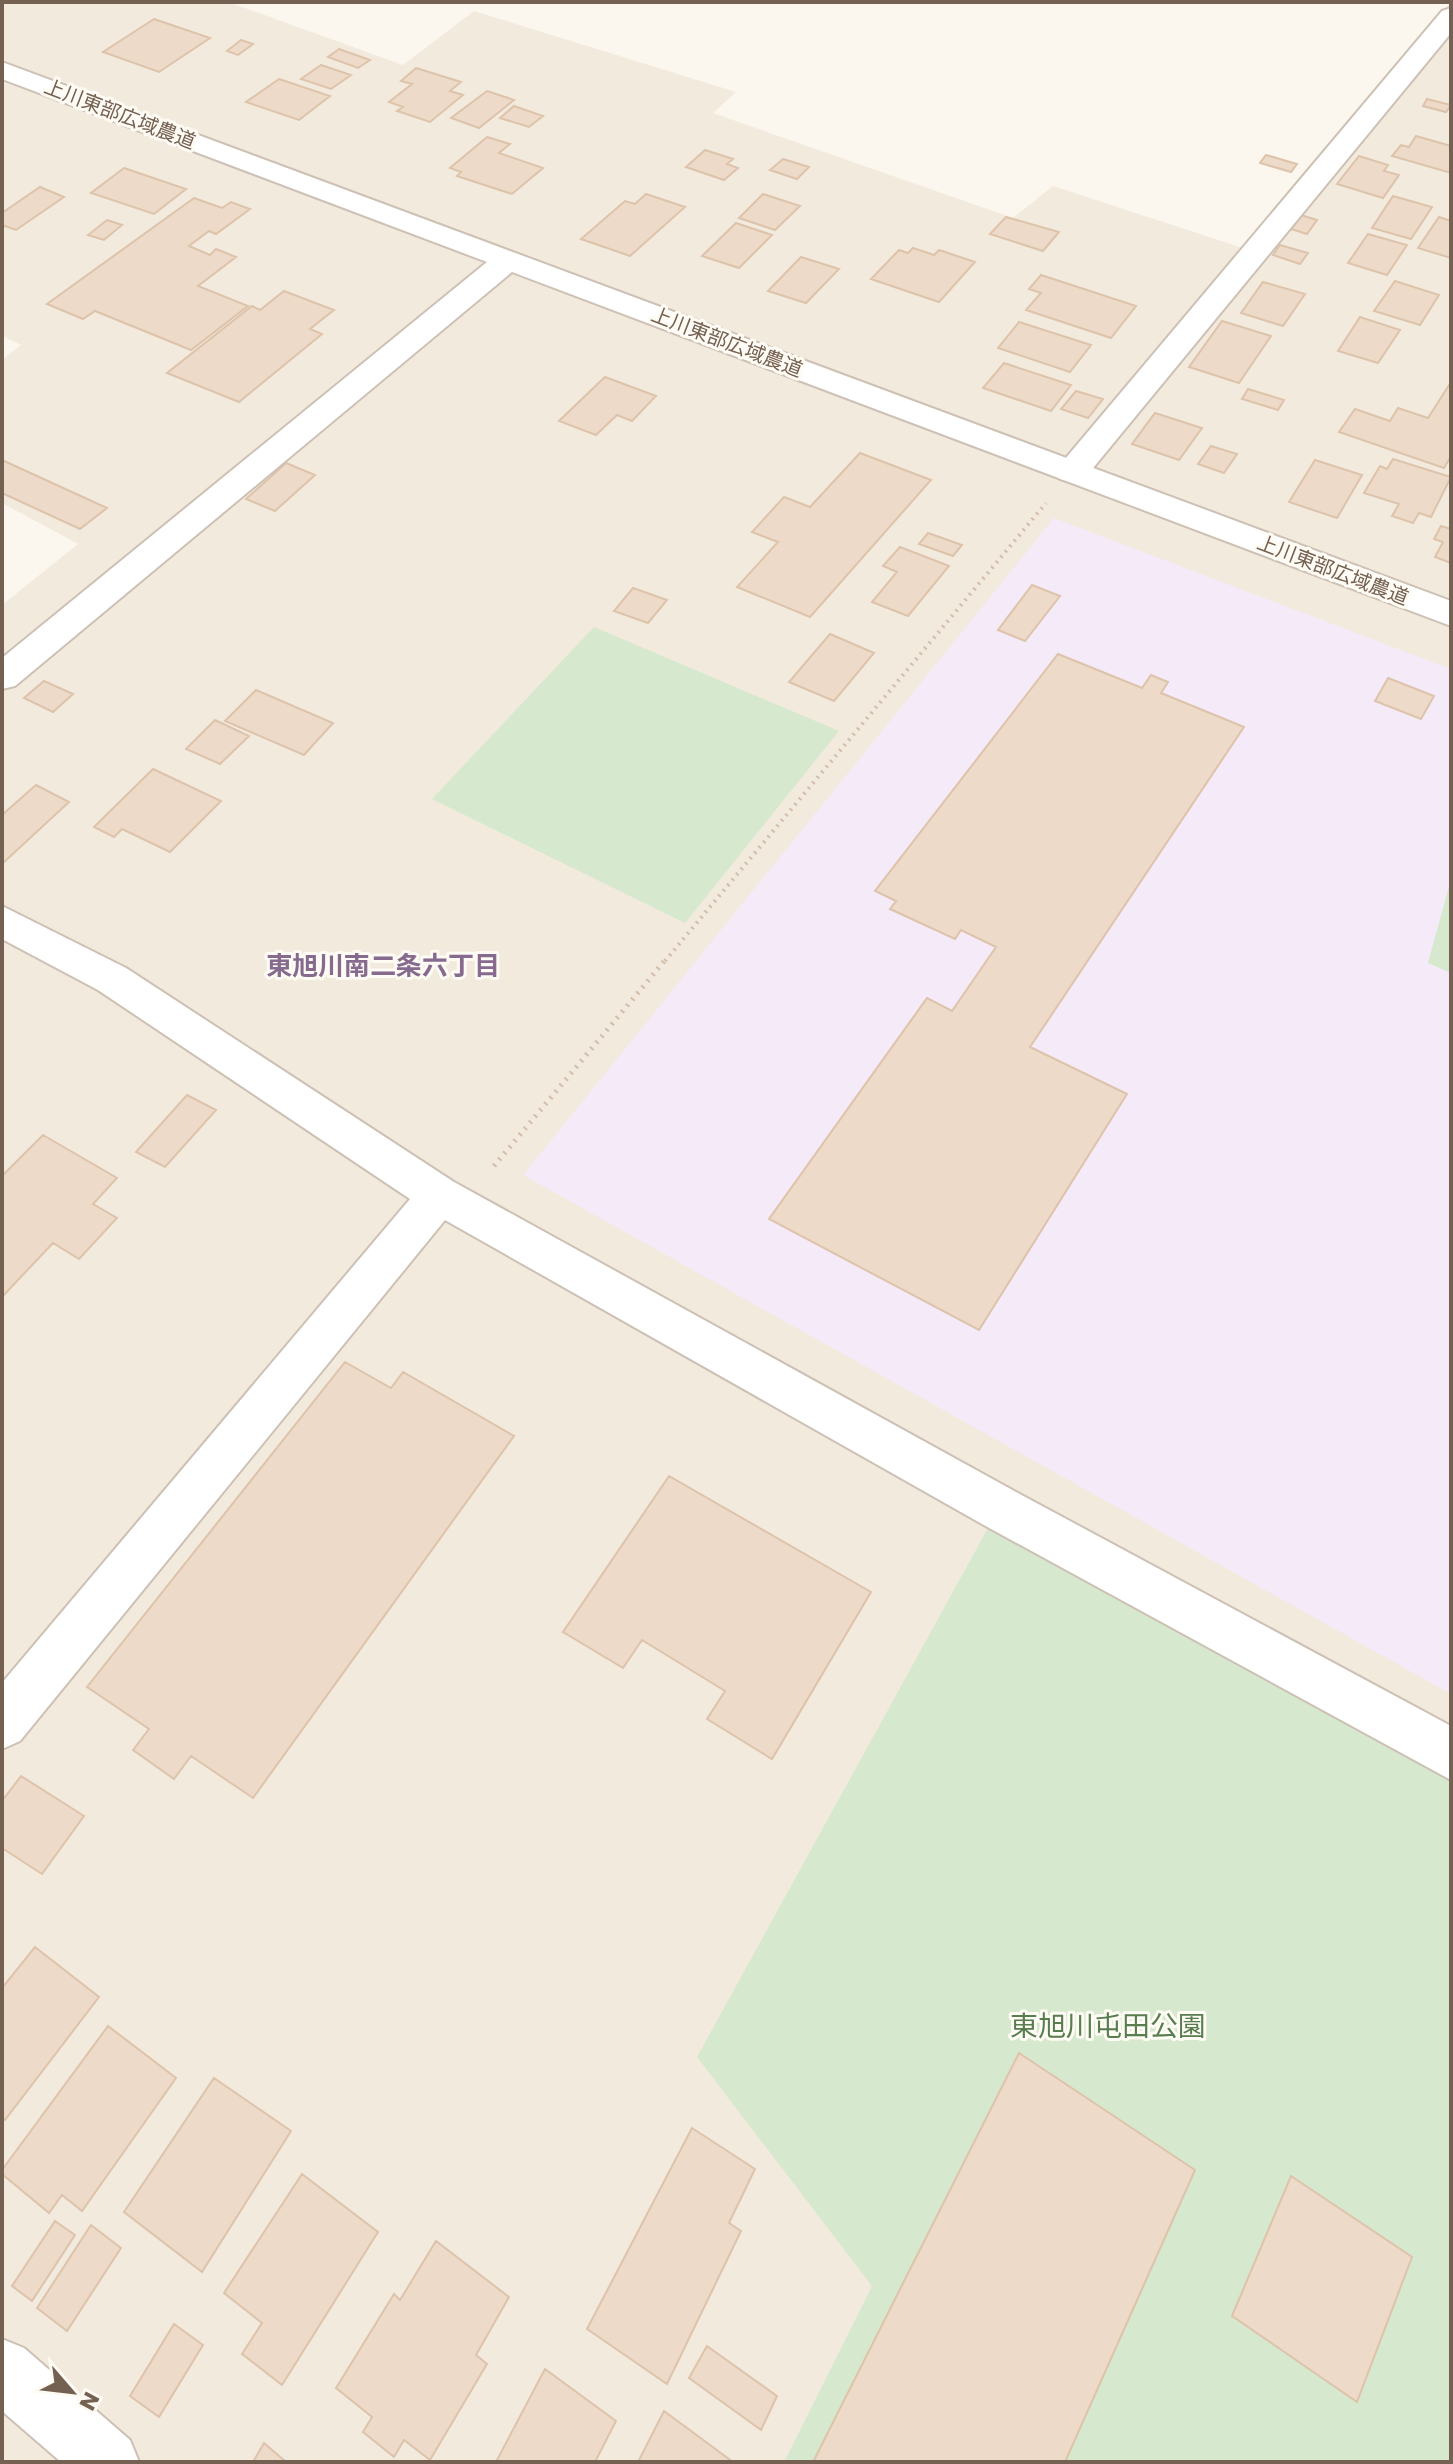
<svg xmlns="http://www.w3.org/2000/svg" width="1453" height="2464" font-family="Poppins,'Noto Sans JP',sans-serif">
	<rect width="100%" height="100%" fill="#fbf7ee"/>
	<path fill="#f2eadd" d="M2,2H228L403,65L474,11L736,92L713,113L1013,218L1053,186L1246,249L1451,2V2462H2V605L78,544L2,503V360L21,345L2,336Z"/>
	<path fill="#f4eaf8" d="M1054,518L1451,669V1694L523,1175Z"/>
	<path fill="#d6e8cd" d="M594,627L839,731L685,923L432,799Z
		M1451,879V973L1428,963Z
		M999,1508L1451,1754V2462H784L872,2286L697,2057Z"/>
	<path fill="#eddac8" stroke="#dec3ab" stroke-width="2" d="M154,19L210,38L159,72L103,52Z
		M241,40L253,44L238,55L227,51Z
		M339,49L370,60L358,68L328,57Z
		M321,65L351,75L331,89L301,79Z
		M416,68L461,82L450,91L463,95L430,122L397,111L403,107L389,102L412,84L401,81Z
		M279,79L330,96L299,120L246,102Z
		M487,91L514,100L479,128L451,118Z
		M1427,99L1451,105L1446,112L1423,106Z
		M514,106L543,116L529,127L500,118Z
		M1416,136L1451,146V173L1392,156L1401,145L1409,147Z
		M487,137L510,144L499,153L543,168L512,194L457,176L461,172L450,168Z
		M705,150L733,159L727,164L738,168L724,180L686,167Z
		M1266,155L1297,164L1291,172L1260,163Z
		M1359,156L1388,165L1384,171L1399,175L1383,198L1337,184Z
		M783,159L809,167L797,179L770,170Z
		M124,168L186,189L154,214L91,193Z
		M40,187L64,197L16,230L2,225V213Z
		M646,194L685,207L630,256L581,239L625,201L635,204Z
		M763,194L800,206L775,230L739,218Z
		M1393,196L1432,207L1411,239L1372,228Z
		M194,198L222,208L231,202L250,209L216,234L209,231L189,246L210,255L216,249L236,257L198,286L248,306L191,350L95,311L83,319L47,304Z
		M1301,215L1317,220L1307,234L1291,229Z
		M1006,217L1059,232L1043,251L990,234Z
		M1439,217L1451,221V258L1418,248Z
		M107,220L122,225L104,240L88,235Z
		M736,223L772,235L739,268L702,256Z
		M1368,234L1407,245L1387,275L1348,263Z
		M1280,245L1308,253L1300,264L1273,255Z
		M913,248L934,255L939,250L975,262L939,302L871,279L899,250L908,253Z
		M801,257L839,269L806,303L768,291Z
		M1041,275L1136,306L1111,338L1026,310L1041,293L1029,289Z
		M1395,281L1439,295L1420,325L1374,311Z
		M1263,282L1305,294L1283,326L1241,313Z
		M284,291L334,310L310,329L322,334L239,402L167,373L252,306L260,310Z
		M1360,317L1400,330L1378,363L1338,351Z
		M1222,321L1271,336L1239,383L1189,367Z
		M1019,322L1091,345L1070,372L998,348Z
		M1004,363L1071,385L1051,411L983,388Z
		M605,377L656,396L632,421L617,415L596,435L559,421Z
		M1451,382V456L1444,468L1339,432L1355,409L1390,421L1398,408L1428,418Z
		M1248,389L1284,400L1278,410L1242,399Z
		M1076,391L1103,399L1088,418L1061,409Z
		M1155,413L1202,428L1179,460L1132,444Z
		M1211,446L1237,454L1224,473L1198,464Z
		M860,453L931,480L810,617L737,587L778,542L752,532L784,497L810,507Z
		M1393,459L1451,477L1431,517L1419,513L1413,523L1392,516L1399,504L1364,493L1380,466L1387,469Z
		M2,460L107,508L80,529L2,493Z
		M1315,460L1362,475L1337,518L1289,502Z
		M286,463L315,475L275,511L246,499Z
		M1441,526L1451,529V563L1435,557L1443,542L1434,539Z
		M928,533L962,545L953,556L919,544Z
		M900,547L949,566L908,616L872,602L897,572L883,566Z
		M1032,585L1060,596L1025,641L998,630Z
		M633,588L667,600L648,623L614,611Z
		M830,634L874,653L834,701L789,682Z
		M1058,654L1142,688L1151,675L1168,682L1161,693L1244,727L1030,1047L1127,1094L979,1330L769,1219L927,998L952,1011L996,947L961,930L955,939L890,909L896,901L875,891Z
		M1388,678L1434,696L1421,719L1375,701Z
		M44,681L73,694L53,712L24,698Z
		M256,690L333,723L304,755L225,721Z
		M215,720L249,736L220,764L186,749Z
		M153,769L221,801L170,852L122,829L114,837L94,827Z
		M36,785L69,802L2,864V815Z
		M187,1095L216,1110L165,1167L136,1152Z
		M43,1135L117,1178L93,1204L117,1218L79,1259L53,1243L2,1297V1176Z
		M345,1362L391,1388L403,1372L514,1436L253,1798L191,1756L174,1779L133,1750L149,1729L87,1687Z
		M669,1476L871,1592L772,1759L707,1719L725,1691L642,1640L623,1668L563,1632Z
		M21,1776L84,1816L42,1874L2,1848V1801Z
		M35,1947L99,1997L5,2120L2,2117V1988Z
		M108,2026L176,2078L82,2211L62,2195L49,2213L2,2174V2170Z
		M1019,2053L1195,2170L1065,2462H813Z
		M214,2078L291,2131L202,2272L124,2212Z
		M692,2128L755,2169L729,2223L741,2231L667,2384L587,2329Z
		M302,2174L378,2232L282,2385L242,2354L262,2323L224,2293Z
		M1291,2176L1412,2257L1357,2402L1232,2316Z
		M55,2221L75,2235L32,2301L12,2286Z
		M91,2225L121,2248L67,2331L37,2308Z
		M436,2241L509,2297L476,2355L487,2364L430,2460L404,2440L394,2457L363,2432L372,2417L336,2388L394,2294L400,2300Z
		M174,2324L203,2345L159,2417L130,2396Z
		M707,2346L777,2396L761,2430L689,2378Z
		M545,2369L616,2421L595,2462H496Z
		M664,2411L733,2462H638Z
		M264,2443L286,2462H253Z"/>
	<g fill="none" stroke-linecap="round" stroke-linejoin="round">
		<defs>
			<path id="minor" d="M1451,8V33L1084,479L1072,482L1060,479L1056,472L1060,465L1442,11Z
				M2,906L126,968L454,1182L1016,1492L1451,1726V1780L982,1524L445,1220L20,1741L2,1749V1683L410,1199L98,990L2,939Z
				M2,2339L24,2348L130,2440L139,2462H61L2,2411Z"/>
			<path id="tertiary" d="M2,62L1451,601V626L512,272L15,686L2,689V658L487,262L2,79Z"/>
		</defs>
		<use href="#minor" stroke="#cdc0b4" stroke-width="4"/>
		<use href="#tertiary" stroke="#cdc0b4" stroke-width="4"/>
		<path stroke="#d3beab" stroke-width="4" stroke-dasharray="2 5" stroke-linecap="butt" d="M665,961L1046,503"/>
		<path stroke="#d3beab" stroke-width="5" stroke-dasharray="2 6" stroke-linecap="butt" d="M494,1166L666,959"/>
		<use href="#minor" fill="#fff" fill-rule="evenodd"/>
		<use href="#tertiary" fill="#fff" fill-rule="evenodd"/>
	</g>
	<g text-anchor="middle" stroke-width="6" stroke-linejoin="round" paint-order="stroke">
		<g font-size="20" fill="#746152" stroke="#fefbf4">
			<text transform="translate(120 114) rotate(21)" y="7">上川東部広域農道</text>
			<text transform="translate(727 342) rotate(21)" y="7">上川東部広域農道</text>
			<text transform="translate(1333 570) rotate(21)" y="7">上川東部広域農道</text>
		</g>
		<g font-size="26" font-weight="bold" fill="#866b8f" stroke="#fefbf4">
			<text x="383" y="975">東旭川南二条六丁目</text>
		</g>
		<g font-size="28" fill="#587e4f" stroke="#fefbf4">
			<text x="1108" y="2036">東旭川屯田公園</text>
		</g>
	</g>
	<rect width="1453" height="2464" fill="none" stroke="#746152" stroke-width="8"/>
	<g transform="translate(72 2392) rotate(118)" stroke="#fefbf4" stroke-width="6" paint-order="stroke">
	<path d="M0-6L14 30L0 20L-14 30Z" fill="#746152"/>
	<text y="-12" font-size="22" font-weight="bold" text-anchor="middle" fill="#746152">N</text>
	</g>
</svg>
